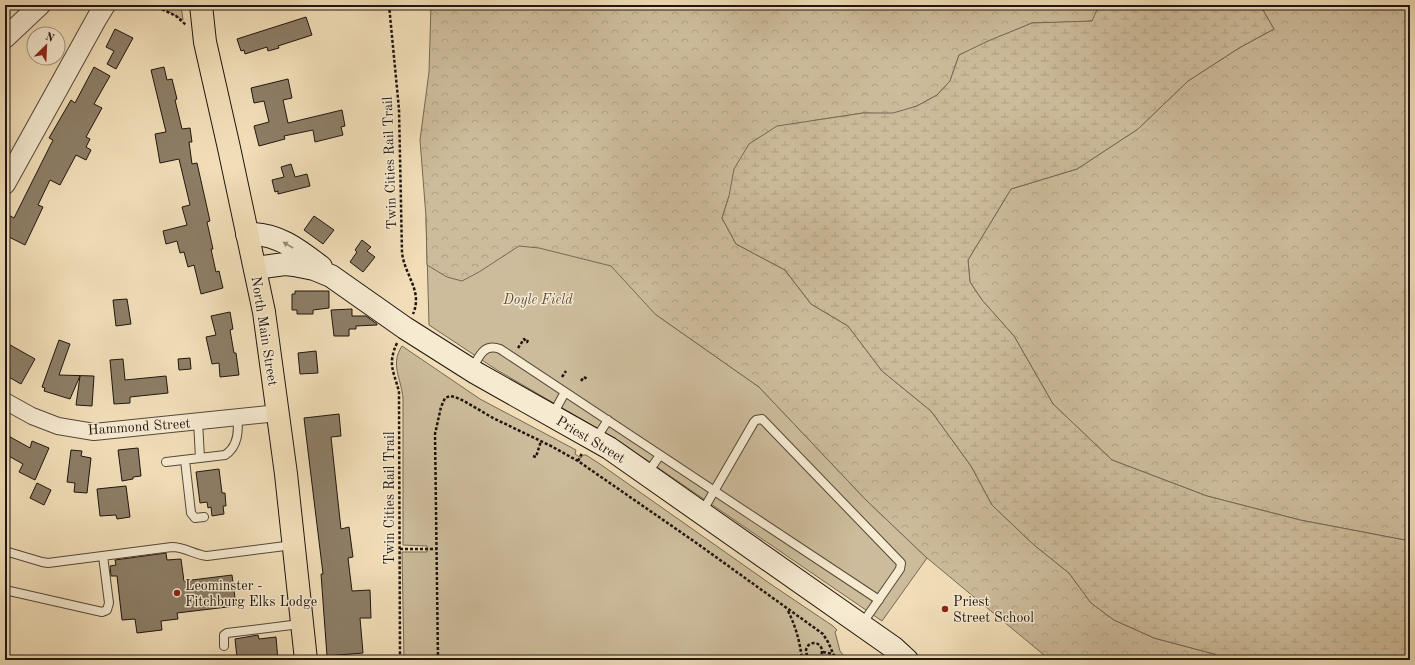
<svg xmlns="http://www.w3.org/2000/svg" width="1415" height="665" font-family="'Old Standard TT',serif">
	<defs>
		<pattern id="forest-crowns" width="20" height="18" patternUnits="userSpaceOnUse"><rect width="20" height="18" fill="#cdbc9b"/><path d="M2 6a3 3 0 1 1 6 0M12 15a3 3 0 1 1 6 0" fill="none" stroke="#b0a184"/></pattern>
		<pattern id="wetland-marsh" width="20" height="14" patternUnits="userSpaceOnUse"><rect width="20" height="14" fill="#cdbc9b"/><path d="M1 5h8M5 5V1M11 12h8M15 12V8" fill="none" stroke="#b0a184"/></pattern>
	</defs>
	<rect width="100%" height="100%" fill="#f1deb8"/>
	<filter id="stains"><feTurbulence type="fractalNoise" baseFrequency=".005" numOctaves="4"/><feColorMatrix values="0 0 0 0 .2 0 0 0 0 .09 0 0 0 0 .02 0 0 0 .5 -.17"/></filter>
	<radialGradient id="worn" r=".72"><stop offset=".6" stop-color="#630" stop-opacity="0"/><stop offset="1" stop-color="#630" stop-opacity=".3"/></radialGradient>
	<path fill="#cdbc9b" stroke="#766955" d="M158,5H181L183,20Z
		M529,139L655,314L759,387L866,500L927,558L882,621L619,441L497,370L429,325L426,217Z
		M402,346L480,399L576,450L575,454L581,458L583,455H586L600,464L772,585L833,626L837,630L835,632L840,651L847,660H404L402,552H427V546L403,545V398C401,378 390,364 402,346Z"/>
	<path fill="url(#forest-crowns)" stroke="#766955" d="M431,5H1142L1130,17L1080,22L1032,23L959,55L950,81L937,95L917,106L893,114L863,113L811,121L729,196L722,218L736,244L785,270L811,304L848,326L882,371L931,411L971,466L992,505L1034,545L1069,573L1091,603L1114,620L1154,638L1214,654L1226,660H1050L927,558L866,500L759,387L655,314L611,266L539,248L519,246L479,272L462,281L447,277L427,265L426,217L420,140L429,72Z
		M1260,5H1410V541L1300,520L1207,496L1112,460L1053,404L1014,336L982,300L970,282L968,260L1011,189L1077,169L1138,129L1188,81L1239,48L1274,29Z"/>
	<path fill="url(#wetland-marsh)" stroke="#766955" d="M1099,5H1260L1274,29L1239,48L1188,81L1138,129L1077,169L1011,189L968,260L970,282L982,300L1014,336L1053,404L1112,460L1207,496L1300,520L1410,541V660H1226L1214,654L1154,638L1114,620L1091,603L1069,573L1034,545L992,505L971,466L931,411L882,371L848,326L811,304L785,270L736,244L722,218L729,196L734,169L749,144L777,126L863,113H893L917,106L937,95L950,81L959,55L988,41L1032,23L1092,21Z"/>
	<path fill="#8d7e67" stroke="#20160f" d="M306,17L312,35L278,46L279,48L268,51L267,47L245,54L244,50L241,51L237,39Z
		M115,29L133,38L116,69L107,64L114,51L106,47Z
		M94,67L110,76L94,104L102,108L86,137L90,139L86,147L91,150L86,160L76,155L60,185L50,180L38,205L43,207L25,245L5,235V213L14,218L53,140L49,138L71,100L75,103Z
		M164,67L167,80L172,79L177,99L175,100L182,129L190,128L192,142H189L192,164L197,163L210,221L207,222L213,249H211L216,272L219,271L223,288L201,294L194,265L188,267L184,252L180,253L177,241L166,244L163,231L187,225L182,207L190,205L179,159L160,163L155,134L166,132L151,70Z
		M288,79L292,98L283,100L288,123L342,110L345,126L341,127L343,135L315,142L313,130L284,136L285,139L259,146L254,126L269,122L264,101L254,103L251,88Z
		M291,164L295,177L307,174L310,186L278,194V191L275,192L272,180L284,177L281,167Z
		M314,216L334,230L323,244L304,230Z
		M362,240L371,247L367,251L375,257L363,272L350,262L357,252L355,250Z
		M295,291H329V308L313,310V314H297V310H292V294H295Z
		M127,299L131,324L116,326L113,300Z
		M352,309V316H366L377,324V325L356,326V329H349V336H334L331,310Z
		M230,312L233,329L230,330L234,353H236L239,375L220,377L219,363L212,364L206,337L216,335L211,316Z
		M59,340L70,344L59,375L94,376L92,406L76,405L80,376L70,399L44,391L45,388L42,387Z
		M5,342L35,359L21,384L5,375Z
		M316,351L318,373L300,374L298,353Z
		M190,358L191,369L179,370L178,359Z
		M123,359L125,380L166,376L168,393L130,397V403L114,404L110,360Z
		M339,414L341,436L331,437L341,529L349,527L353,557L348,558L352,591L370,590L371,618H360L363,653L327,656L321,574H323L304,418Z
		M5,434L30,448L32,441L49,448L35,480L19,472L23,464L5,454Z
		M138,448L141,476L133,477V479L122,481L118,450Z
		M71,450L82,451L81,456L91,458L87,493L74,492L75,483L67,482Z
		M219,469L222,493H225L226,506H223L224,514L212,516L211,507L208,508L207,502L200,503L196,472Z
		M37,483L51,490L44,505L30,498Z
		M126,486L130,517L117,519L116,515L100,516L97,489Z
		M166,553L167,560L181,559L184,581L232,575L236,606L177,613L178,619L161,621L162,630L137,633L135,619L122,620L117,576H111L110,566L116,565L115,560Z
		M258,635L259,639L276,637L278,660H244V658H237L235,639Z"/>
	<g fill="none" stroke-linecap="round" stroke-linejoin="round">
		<defs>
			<path id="service" d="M472,369C479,357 483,343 500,349L879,600
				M552,416L565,392
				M198,421L200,458
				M595,440L608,420
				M185,460L191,513L195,518L204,517
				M166,462L225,455C238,447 239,430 237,417
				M647,474L660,455
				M702,512L754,422L756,420L762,419L901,563L900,569L862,624
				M5,551L42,562L48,563L172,547C185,547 195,555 207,556L293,545
				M5,590L102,612L107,610L109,603L103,556
				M224,646V635L227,633L300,624"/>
			<path id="minor" d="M5,401L32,416L58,426L94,432L278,413"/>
			<path id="tertiary" d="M5,38L40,5
				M5,184L97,18L105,5"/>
			<path id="secondary" d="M247,234C276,232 299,250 321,267
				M255,268L285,264L294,265L314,269L331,276L405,328L476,373L609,448L894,648L907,660"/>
			<path id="primary" d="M201,5L205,42L229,148L264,312L286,474L306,660"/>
		</defs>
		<use href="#service" stroke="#544839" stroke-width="10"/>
		<use href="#minor" stroke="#544839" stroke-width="18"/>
		<use href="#tertiary" stroke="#544839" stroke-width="22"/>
		<use href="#secondary" stroke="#20160f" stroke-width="24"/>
		<use href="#primary" stroke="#20160f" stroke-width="24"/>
		<path stroke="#20160f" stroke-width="2.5" stroke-dasharray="3 2" stroke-linecap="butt" d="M153,5L176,16L186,25
			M389,5L399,109L402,253C405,276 423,291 413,314
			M397,343C387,365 394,371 399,392L400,660
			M518,348L524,339L527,342L528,340
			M562,377L566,371
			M581,381L584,377L587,379V378
			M533,456L536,457L541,441
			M578,461L582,453
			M400,549H437
			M788,611C796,627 800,642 802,660
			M806 651a8 8 0 1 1 16 0a8 8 0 1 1-16 0Z
			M823,652L833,654
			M438,660L435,434L441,407L445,398L450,396L455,397L464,401L493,418L551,446L578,461L695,542L823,634L828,642L836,660"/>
		<use href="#service" stroke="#f6ead1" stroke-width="8"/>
		<use href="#minor" stroke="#f6ead1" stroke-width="16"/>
		<use href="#tertiary" stroke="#f6ead1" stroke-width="20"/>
		<use href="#secondary" stroke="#f6ead1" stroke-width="22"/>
		<use href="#primary" stroke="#f1deb8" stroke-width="22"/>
	</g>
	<defs><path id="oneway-solid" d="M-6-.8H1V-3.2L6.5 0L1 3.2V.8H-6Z"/></defs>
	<use fill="#968b7a" href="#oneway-solid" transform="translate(288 245) rotate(-150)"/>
	<g fill="#8f2418" stroke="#f6ead1" stroke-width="1.5">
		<circle cx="177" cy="593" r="4"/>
		<circle cx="945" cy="609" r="4"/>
	</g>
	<g text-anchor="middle" stroke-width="3" stroke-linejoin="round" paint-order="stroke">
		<g font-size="14" fill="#20160f" stroke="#f6ead1">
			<text transform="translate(389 163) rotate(-92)" y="5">Twin Cities Rail Trail</text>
			<text transform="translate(265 331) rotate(81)" y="5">North Main Street</text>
			<text transform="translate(139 426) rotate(-4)" y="5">Hammond Street</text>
			<text transform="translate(591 439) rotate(31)" y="5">Priest Street</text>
			<text transform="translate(389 498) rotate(-90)" y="5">Twin Cities Rail Trail</text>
		</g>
		<g font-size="14" font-style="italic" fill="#5d5040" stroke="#f6ead1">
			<text x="538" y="304">Doyle Field</text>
		</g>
		<g font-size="14" fill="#20160f" stroke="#f6ead1" text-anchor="start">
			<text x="185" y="590">Leominster -<tspan x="185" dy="16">Fitchburg Elks Lodge</tspan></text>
			<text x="953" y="606">Priest<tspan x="953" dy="16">Street School</tspan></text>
		</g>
	</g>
	<rect width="1415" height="665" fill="none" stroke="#f1deb8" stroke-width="20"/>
	<rect x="6" y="6" width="1403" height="653" fill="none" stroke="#20160f" stroke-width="2"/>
	<rect x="10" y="10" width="1395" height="645" fill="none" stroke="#20160f"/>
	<g transform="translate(46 46) rotate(24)"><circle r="19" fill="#f6ead1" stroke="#a09583"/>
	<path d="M0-3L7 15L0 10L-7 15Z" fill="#8f2418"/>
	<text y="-6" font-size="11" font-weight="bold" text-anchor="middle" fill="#20160f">N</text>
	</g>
	<rect width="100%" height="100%" filter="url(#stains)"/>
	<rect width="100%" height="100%" fill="url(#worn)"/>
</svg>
